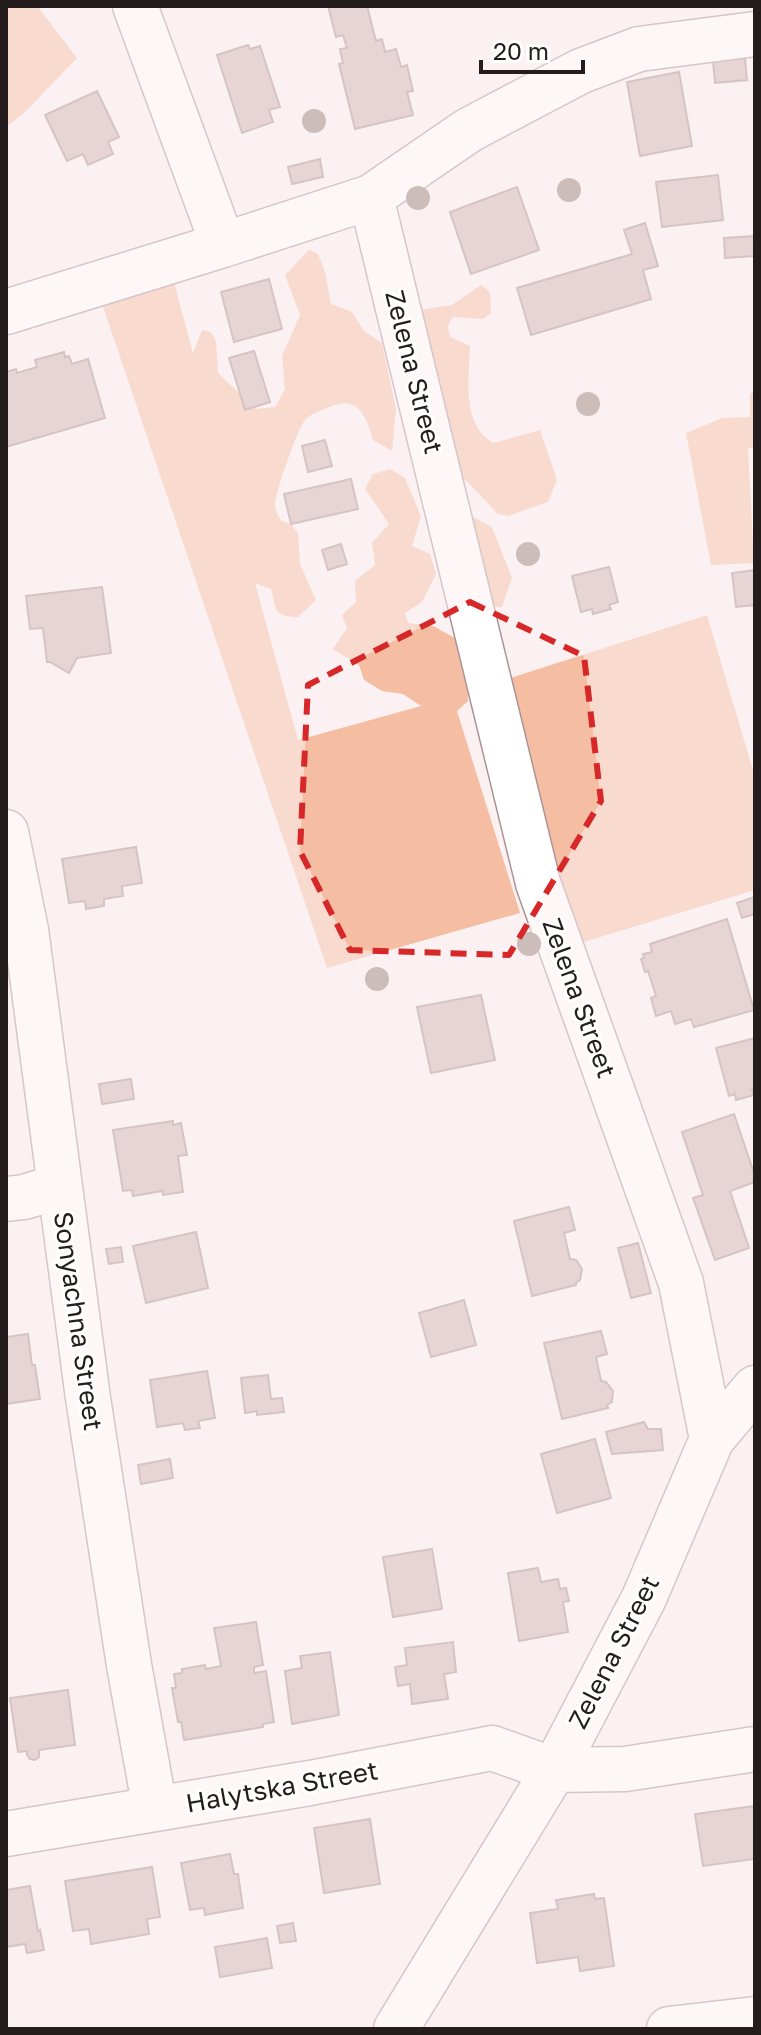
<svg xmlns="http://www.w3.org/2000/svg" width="761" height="2035" font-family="'Golos Text',sans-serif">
	<rect width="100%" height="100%" fill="#fcf1f2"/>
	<path fill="#f5bea3" d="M6,6H37L77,58L25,112L6,127Z
		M309,250L318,254L325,272L331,304L352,312L364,331L382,343L396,409L392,451L373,440C365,413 357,394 327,408C320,411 310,414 305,420C297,430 276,491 275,504C275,511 278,515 281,521L291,524L298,533L300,564L316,600L298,617C274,617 276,609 271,589L255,583L298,740L421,706L403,694L382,691L364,680L359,665L333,649L347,628L342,615L356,602L355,581L375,565L372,543L389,524L365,489L373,474L390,469L405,478L421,516L412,546L430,554L436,574L422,602L405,613L408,623L433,626L455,638L468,691V701L457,711L520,913L327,968L99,295L172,275L193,353L202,330L211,332L216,341L218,373L256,409L275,407L285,389L282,356L300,315L285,275Z
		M481,285L490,292L491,313L483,319L453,317L448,326L450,337L470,346C469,377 461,426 494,443L540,430L557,480L548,502L508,516L498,514L459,473L418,310L452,305Z
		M750,393H755V446L748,449L754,563L711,565L686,433L722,418L750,417Z
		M473,517L492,527L512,578L502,607H492L463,547Z
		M707,615L755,777V890L574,945L504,680Z"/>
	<path fill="#cdb4b0" stroke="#a68f8b" stroke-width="2" d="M328,6H367L376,41L382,39L385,52L396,49L401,67L407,65L413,91L407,92L413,115L355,129L339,64L343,63L340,49L347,48L343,35L336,37Z
		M248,45L250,49L260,46L280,107L269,110L273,122L242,133L217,55Z
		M744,47L747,80L715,83L712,50Z
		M679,72L692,146L640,156L627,82Z
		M97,91L119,137L108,142L113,154L88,165L83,154L67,161L45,115Z
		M320,159L323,177L292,184L288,167Z
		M718,175L723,220L662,227L656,182Z
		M517,187L539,250L471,274L450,212Z
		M645,223L658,266L643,270L651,299L531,335L517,288L632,254L624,230Z
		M754,236L755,256L725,258L724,238Z
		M269,279L282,329L234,342L221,292Z
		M254,351L270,402L245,410L229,358Z
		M64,352L65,357L69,356L72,364L88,359L105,418L6,447V372L16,369L17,373L37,367L35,360Z
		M325,440L332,466L308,472L302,446Z
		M351,479L358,509L291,524L284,494Z
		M341,544L347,564L328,570L322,550Z
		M609,567L618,602L609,605L611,609L593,614L592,609L581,612L572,576Z
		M755,570V605L736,607L732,573Z
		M102,587L111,653L77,658L69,673L50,662H47L43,628L30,629L26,596Z
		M136,847L142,883L122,886L123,896L104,899V906L86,909L85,901L69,903L62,859Z
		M755,897V914L742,918L737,903Z
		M727,919L754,1010L694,1027L691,1019L675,1024L671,1011L656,1016L651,998L656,996L648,971L645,972L641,959L644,958L643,954L652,952L650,944Z
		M481,995L495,1060L431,1073L417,1007Z
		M755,1038V1088L752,1089L754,1095L736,1100L735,1094L729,1096L716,1048Z
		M131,1079L134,1099L102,1104L99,1084Z
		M734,1114L755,1176V1182L730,1191L749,1248L715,1260L693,1198L703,1195L682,1132Z
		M173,1121V1125L181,1123L187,1155L178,1156L183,1192L163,1195L162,1191L133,1196L132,1190L123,1191L113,1130Z
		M569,1207L575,1230L564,1233L570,1259L576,1260L582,1269L580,1280L576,1283V1285L532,1296L514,1221Z
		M196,1232L208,1288L146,1303L133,1246Z
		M638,1243L651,1293L631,1298L618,1248Z
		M121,1247L123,1262L109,1264L106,1249Z
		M464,1300L476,1345L431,1357L419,1313Z
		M601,1331L607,1354L596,1357L601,1381L606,1382L613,1391L612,1402L607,1405L608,1408L562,1419L544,1343Z
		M28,1334L32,1365H35L40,1399L6,1404V1337Z
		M207,1371L215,1418L198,1421L200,1428L185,1430L183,1423L157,1427L150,1380Z
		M268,1375L271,1399L282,1398L284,1412L257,1415V1411L245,1413L241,1378Z
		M644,1422L648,1429H661L663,1450L612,1454L606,1432Z
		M595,1439L611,1498L557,1513L541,1454Z
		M170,1459L173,1478L141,1484L138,1465Z
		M432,1549L442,1609L393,1617L383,1557Z
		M538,1568L541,1582L558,1579L560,1589L566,1588L569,1601L563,1602L568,1632L519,1641L508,1573Z
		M256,1622L263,1665L254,1667V1673L266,1671L274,1722L263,1724V1727L184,1740L181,1722H178L172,1688H176L174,1674L182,1673V1669L205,1665L206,1669L221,1666L214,1628Z
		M453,1642L456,1672L444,1674L448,1699L412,1704L410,1684L398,1686L395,1667L407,1665L405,1648Z
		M330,1652L339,1715L292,1724L285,1671L302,1668L300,1656Z
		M68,1690L75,1745L39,1750V1757L35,1760L30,1759L27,1755V1751L18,1752L10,1698Z
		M755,1806V1859L703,1866L695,1814Z
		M370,1819L380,1884L324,1893L314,1828Z
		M230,1854L234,1874H238L243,1908L205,1915L204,1908L190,1910L181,1863Z
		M152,1867L160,1917L147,1919L149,1934L91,1944L89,1929L73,1931L65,1881Z
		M30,1886L38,1931L40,1930L44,1950L27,1953L25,1944L6,1947V1890Z
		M594,1894L595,1899L604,1898L614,1966L580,1971L578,1957L537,1963L530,1913L558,1909L556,1900Z
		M293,1923L296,1941L280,1943L277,1926Z
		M267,1938L272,1968L220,1977L215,1947Z"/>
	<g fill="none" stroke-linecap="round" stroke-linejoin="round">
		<defs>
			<path id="minor" d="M135,6L223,245L371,197L538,883L681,1283L712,1439L644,1598L554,1770L396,2029
				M371,197L469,130L581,71L639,49L755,34
				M6,312L223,245
				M6,832L26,930L88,1398L129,1665L155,1809
				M6,1199L24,1197L60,1186
				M712,1439L755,1388
				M6,1834L310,1783L492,1748L554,1770L625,1769L755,1749
				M669,2029L755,2019"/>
		</defs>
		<use href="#minor" stroke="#ab9395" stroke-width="47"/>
		<use href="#minor" stroke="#fff" stroke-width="44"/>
	</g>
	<g fill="#967f75">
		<circle cx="314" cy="121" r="12"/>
		<circle cx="569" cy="190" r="12"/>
		<circle cx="418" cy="198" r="12"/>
		<circle cx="588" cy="404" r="12"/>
		<circle cx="528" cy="554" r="12"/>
		<circle cx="529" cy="944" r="12"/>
		<circle cx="377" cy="979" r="12"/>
	</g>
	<path d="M0 0H761V2035H0ZM470,602L584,656L601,801L509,955L350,950L300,851L308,685Z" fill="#fcf1f2" fill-opacity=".55" fill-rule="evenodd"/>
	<path fill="none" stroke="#d62828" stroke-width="6" stroke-dasharray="16 10" stroke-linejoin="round" d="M470,602L584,656L601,801L509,955L350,950L300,851L308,685Z"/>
	<g text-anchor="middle" stroke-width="6" stroke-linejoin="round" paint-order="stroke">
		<g font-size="26" fill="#251c1d" stroke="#fff">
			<text transform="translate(414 372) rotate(76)" y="9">Zelena Street</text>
			<text transform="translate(579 998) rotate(70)" y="9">Zelena Street</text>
			<text transform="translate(78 1321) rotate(82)" y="9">Sonyachna Street</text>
			<text transform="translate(614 1652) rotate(-63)" y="9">Zelena Street</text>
			<text transform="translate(282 1787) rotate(-10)" y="9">Halytska Street</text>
		</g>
	</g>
	<rect width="761" height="2035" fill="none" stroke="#251c1d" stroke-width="16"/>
	<path d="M481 60v12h102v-12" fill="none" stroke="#251c1d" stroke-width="4"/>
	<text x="493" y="60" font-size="24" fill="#251c1d" stroke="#ffffff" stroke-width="6" paint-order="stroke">20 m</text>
</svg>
